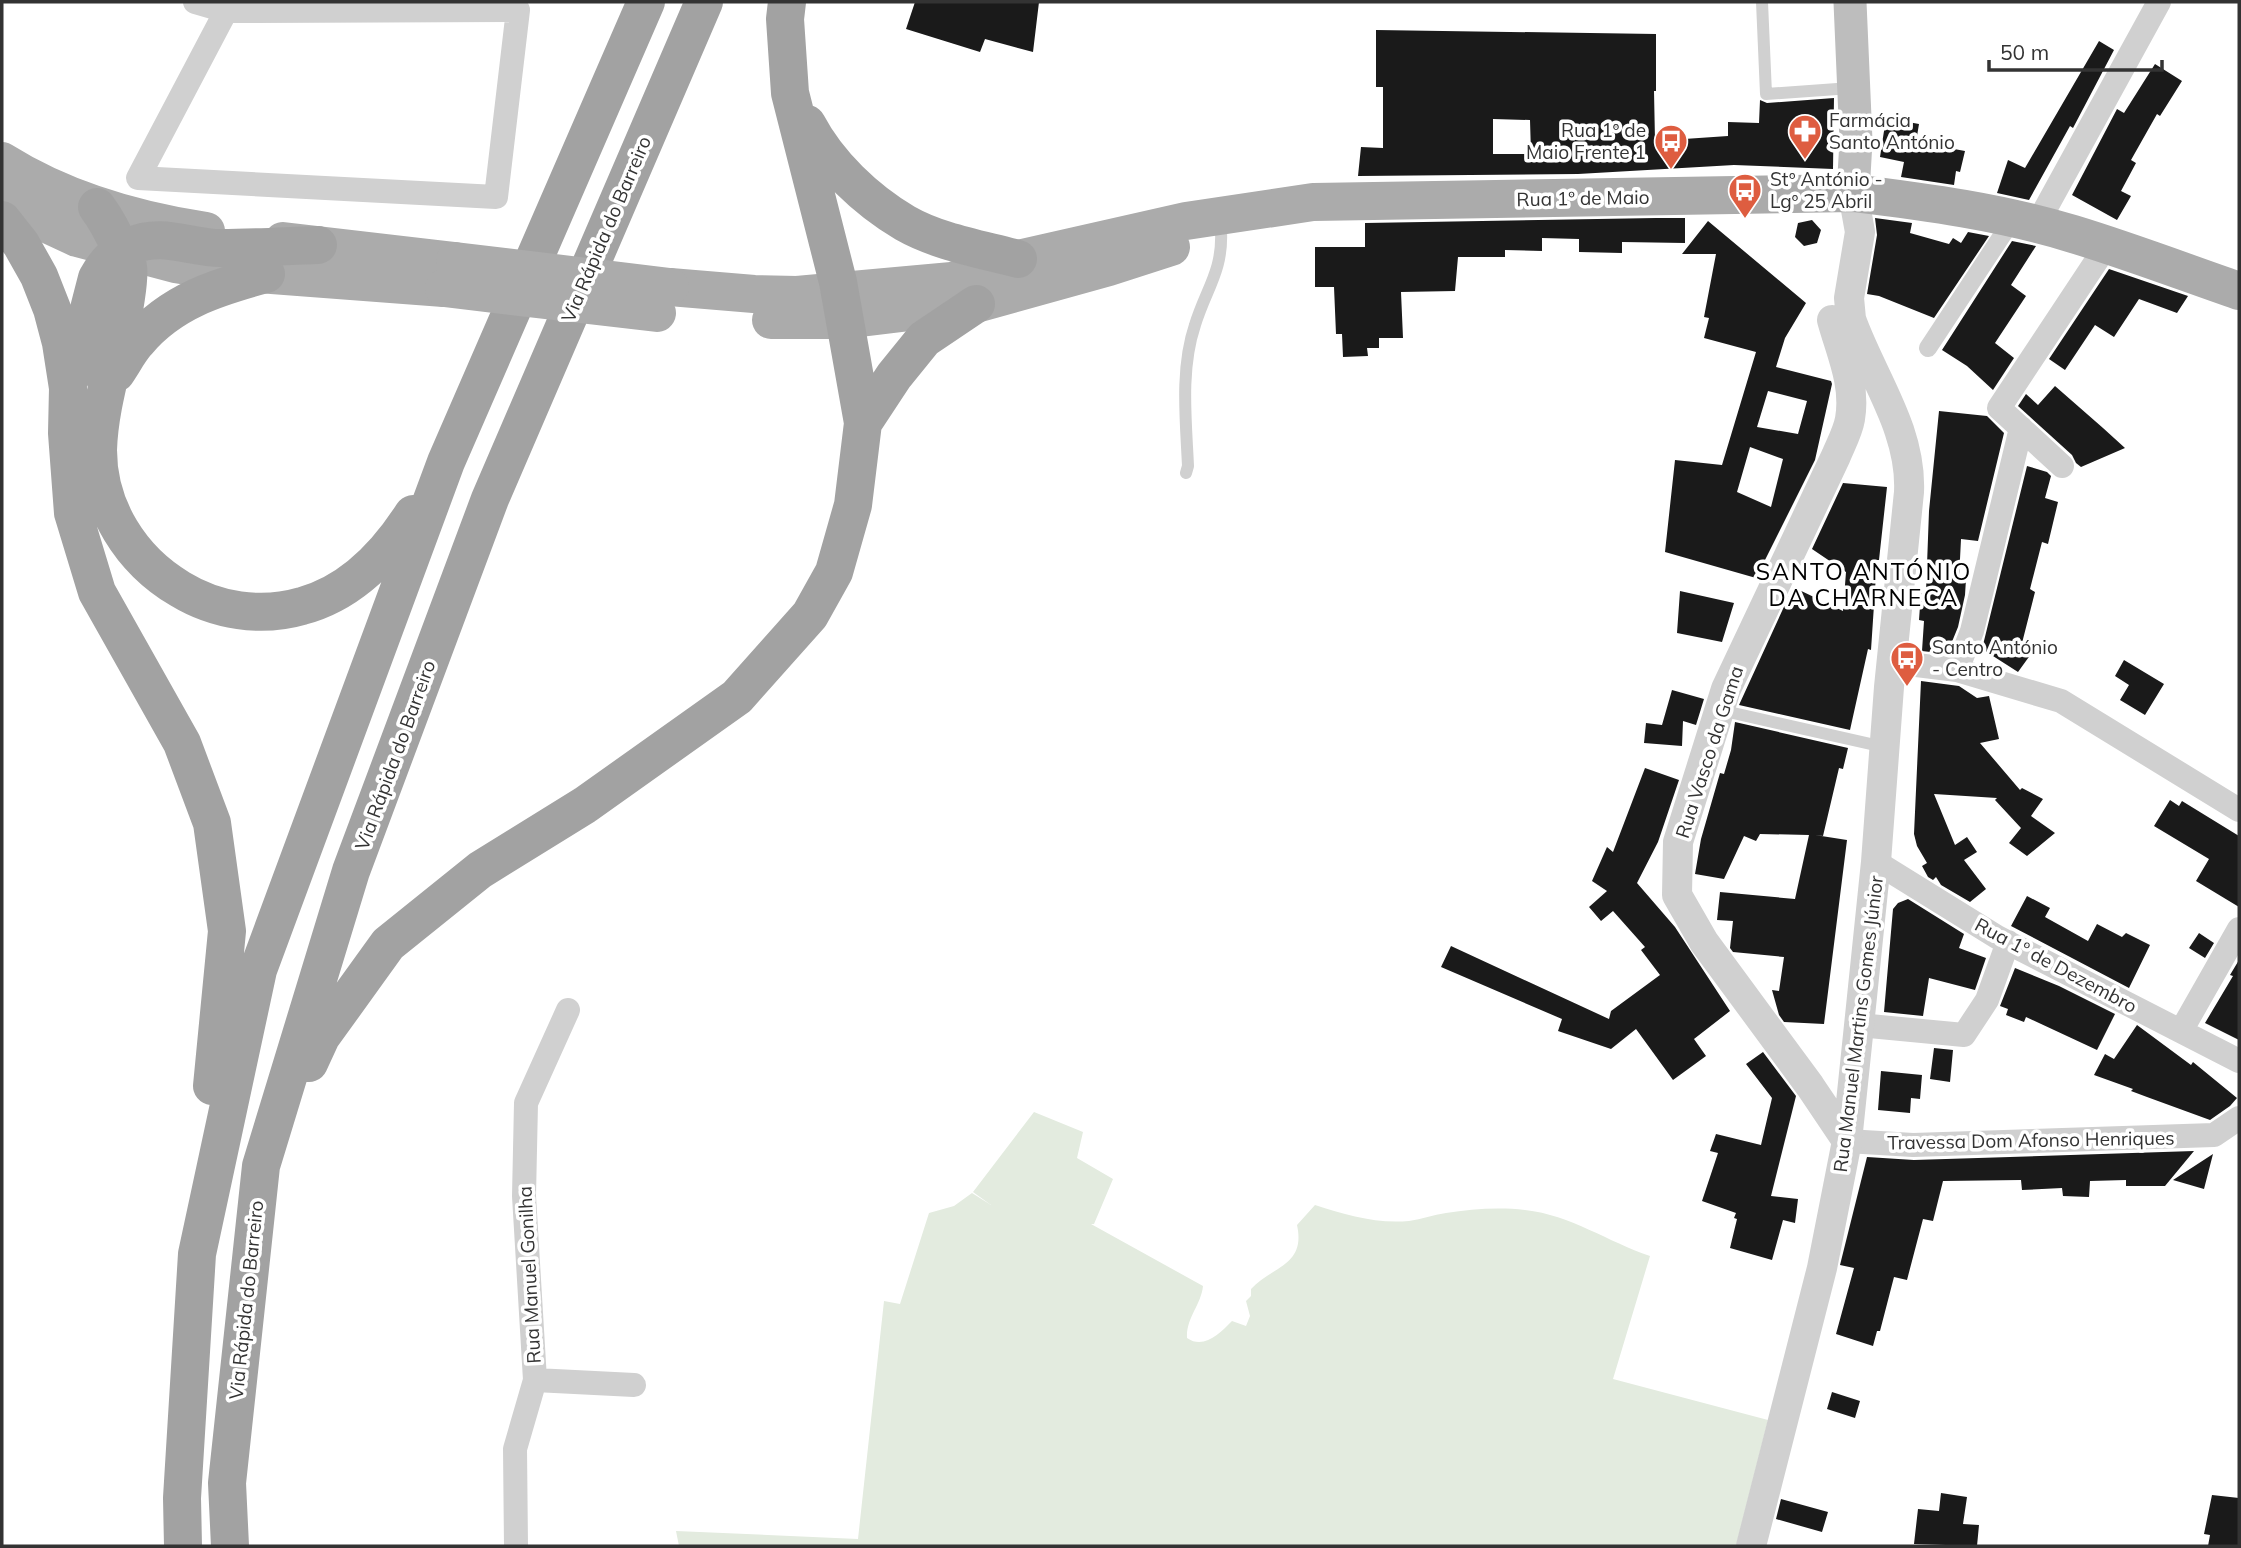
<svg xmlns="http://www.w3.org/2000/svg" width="2241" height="1548" font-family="Mulish,sans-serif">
	<rect width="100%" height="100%" fill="#fff"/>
	<path fill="#e3ebdf" d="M1034,1112L1083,1132L1077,1158L1113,1179L1094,1224H1091L1203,1286C1201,1305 1186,1318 1187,1338C1204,1350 1220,1333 1232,1321L1246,1326L1250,1316L1246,1301L1251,1296V1289C1272,1266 1306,1266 1297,1225L1315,1205C1346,1215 1376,1224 1409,1221C1422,1219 1433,1215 1446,1213C1471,1209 1499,1207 1525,1210C1571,1215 1608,1242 1650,1256L1613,1379L1768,1420L1736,1546H679L676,1531L858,1539L884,1301L900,1304L929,1213L954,1206L972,1193L991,1205L973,1192Z"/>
	<path fill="#1a1a1a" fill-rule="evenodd" d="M915,2H1039L1033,52L985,39L980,52L906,29Z
		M1376,30L1656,34V91H1654L1655,141L1728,136V122L1759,123L1760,100L1767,103L1834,98L1833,169L1734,165L1578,174L1358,176L1361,147L1383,148V87H1376ZM1493,119L1530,120L1531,154H1493Z
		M2099,41L2114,50L2073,128L2070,126L2029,200L1997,193L2008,160L2025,168Z
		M2155,64L2182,81L2160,116L2157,114L2131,160L2136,163L2121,191L2131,196L2117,220L2072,195L2117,109L2124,113Z
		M1886,118L1919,124L1916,142L1965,151L1960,172L1956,171L1954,185L1901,177L1904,162L1880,157Z
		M1656,218H1685V243L1622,242V253L1579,252V239L1542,238V251L1505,250V257H1458L1455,291L1401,292L1403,338H1379V348H1367L1368,356L1343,357L1342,334H1336L1334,287H1315V247H1365V223Z
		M1875,218L1912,223L1910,233L1949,244L1953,238L1961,243L1968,232L1989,236L1934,318L1879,296L1867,294L1877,235Z
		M1812,220L1821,230L1817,243L1804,246L1795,237L1798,223Z
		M1708,221L1806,303L1785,338L1776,367L1831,381L1832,384L1815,460L1756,578L1665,552L1675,460L1722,465L1756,352L1704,338L1709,318L1704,317L1716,254H1682ZM1768,391L1807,401L1798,434L1757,427ZM1750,447L1783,459L1771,507L1737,492Z
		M2012,241L2036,246L2011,285L2026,296L1995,343L2014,358L1993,390L1967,366L1942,350Z
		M2109,269L2188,296L2177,313L2139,299L2114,337L2095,325L2065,370L2049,359Z
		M2055,386L2103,428L2125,448L2081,467L2076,463L2072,455L2018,406L2026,394L2038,405Z
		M1939,411L1987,416L2004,433L1978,541L1961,539L1959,579H1966L1965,595L1958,627L1947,654L1922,651L1924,621L1919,620L1921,592H1926L1929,511Z
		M2027,466L2047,472L2051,476L2045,498L2058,502L2048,544L2042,542L2030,589L2035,592L2021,647L2031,654L2018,672L1982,649Z
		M1843,483L1887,487L1879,560H1877L1871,650L1868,649L1850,730L1739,705L1793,587L1843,611L1846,572L1812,549Z
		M1680,591L1734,603L1722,642L1677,633Z
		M2124,660L2164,684L2145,715L2120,700L2129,685L2115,676Z
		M1921,681L1959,686L1977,698L1989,696L1999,739L1980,743L2020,790L2022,788L2043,799L2031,816L2055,833L2027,856L2009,843L2021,828L1995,800L1997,798L1934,794L1955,845L1967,837L1977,852L1964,860L1986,889L1970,902L1941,885L1936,877L1933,880L1928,877L1922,866L1927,863L1917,846L1914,834Z
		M1672,690L1704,699L1696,725L1683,721L1682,746L1644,743L1646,723L1662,725Z
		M1735,722L1848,748L1843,769L1839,768L1823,836L1815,835L1847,840L1824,1024L1784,1022L1779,1015L1772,990L1779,991L1784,957L1733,952L1730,948L1733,921L1717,920L1720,892L1795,899L1809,835L1760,834L1756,841L1744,836L1724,879L1695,874L1701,839L1720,773L1724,774L1731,750Z
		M1645,768L1679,780L1658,842L1637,883L1675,927L1730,1011L1694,1039L1706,1056L1673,1080L1636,1029L1611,1049L1558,1031L1562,1019L1441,967L1451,946L1609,1019L1611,1011L1660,975L1641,950L1645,947L1613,911L1601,921L1589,907L1607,891L1592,881L1607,847L1613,852Z
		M2170,800L2179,806L2182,801L2239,836V907L2196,881L2209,859L2154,826Z
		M2027,896L2050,908L2045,917L2088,941L2097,924L2122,937L2126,933L2150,945L2129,988L2011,926Z
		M1908,899L1964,934L1959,948L1986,958L1975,990L1929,978L1923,1016L1884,1012L1893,909L1898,903Z
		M2199,933L2214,943L2205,958L2189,948Z
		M2239,960V1040L2205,1023L2233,976L2230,975Z
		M2015,968L2059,986L2115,1014L2097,1050L2026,1017L2024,1022L2006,1015L2008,1009L2000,1006Z
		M2137,1025L2191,1065L2193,1062L2237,1098L2230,1106L2210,1120L2147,1097L2131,1091L2133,1089L2094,1075L2105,1054L2114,1059Z
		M1934,1048L1953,1050L1950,1082L1930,1079Z
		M1763,1052L1796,1096L1771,1196L1798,1199L1795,1223L1783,1220L1772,1260L1730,1248L1737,1219L1734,1218L1736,1213L1702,1201L1718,1153L1710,1151L1716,1134L1761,1145L1772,1098L1746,1064Z
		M1881,1071L1922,1075L1920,1099L1911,1098L1910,1113L1878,1110Z
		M2194,1151L2165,1186H2126V1180L2090,1181L2089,1197L2063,1196L2062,1188L2022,1190L2021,1180L1943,1181L1933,1221L1923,1219L1907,1280L1894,1277L1880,1331H1877L1873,1346L1836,1334L1854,1268L1840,1265L1867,1157L1914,1160Z
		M2213,1154L2204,1189L2173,1180Z
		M1832,1392L1860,1401L1855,1418L1827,1409Z
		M1941,1493L1967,1497L1963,1524L1979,1525L1977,1546L1914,1544L1918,1509L1939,1511Z
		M2212,1495L2239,1498V1546H2208L2210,1535L2204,1534Z
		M1781,1499L1828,1512L1822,1532L1776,1519Z"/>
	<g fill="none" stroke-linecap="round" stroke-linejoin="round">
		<path stroke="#d0d0d0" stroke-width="12" d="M1762,2L1766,94L1851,88
			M1186,473L1188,466C1186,421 1180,369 1195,325C1206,289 1223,271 1221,231
			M1720,710L1884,747"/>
		<path stroke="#d0d0d0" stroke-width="18" d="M1928,348L2013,219"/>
		<path stroke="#d0d0d0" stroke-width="24" d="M195,2L226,11L518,10L496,197L138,178L226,11L231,2
			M2037,224L2159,2
			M2062,466L1999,408L2107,245
			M1892,662L1957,670L2061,701L2239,810
			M1957,670L1972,631L2021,428
			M1876,862L1997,937L2239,1061
			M1859,1025L1964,1035L1987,1000L2008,942
			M2181,1031L2239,929
			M1847,1141L1913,1145L2214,1135L2239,1118
			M535,1380L634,1385
			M516,1546L515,1449L535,1380L524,1196L526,1103L568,1010"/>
		<path stroke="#d0d0d0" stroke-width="30" d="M1832,320C1841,353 1856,384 1850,419C1848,431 1841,444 1836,456L1726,689L1678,842L1677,895L1704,942L1810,1086L1847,1141
			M1751,1546L1822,1268L1847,1141L1876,862L1889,687L1909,492C1912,429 1871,376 1851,319L1849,298L1860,232L1853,193"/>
		<path stroke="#bdbdbd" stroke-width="33" d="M1850,2L1856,141L1853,193"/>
		<path stroke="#ababab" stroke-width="38" d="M2,161C64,200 134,220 206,231
			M2,200L19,211L77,238L175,264L219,271L444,288
			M283,241L455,261
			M670,287L754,294L797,295L952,281L1018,259L1186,221L1313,202L1853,193C1927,202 2001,212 2073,234C2129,251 2184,272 2239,291
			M771,320H844L976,304L1109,267L1171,247"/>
		<path stroke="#a2a2a2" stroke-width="38" d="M807,124C828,164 866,200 905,223C938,242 981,249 1018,259
			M97,207C108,222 115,236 122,253C124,257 128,263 128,267C131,280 121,326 118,340C110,376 99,413 98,450C98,508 131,560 180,589C216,611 261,618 302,606C351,593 386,556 413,514
			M2,220L21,244L39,276L52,309L61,343L68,388L67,433L73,513L97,592L182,743L212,823L227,931L212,1086
			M116,373C123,363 129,351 137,342C171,301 218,287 266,274
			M72,375L97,278C106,262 115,253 131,246C162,232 190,248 221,248C253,248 286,246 318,245
			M863,423L894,376L924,339L976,304
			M309,1063L321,1037L388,944L480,870L585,805L737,697L810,615L834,572L853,505L863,423L838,282L790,93L785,19L787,2
			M183,1546L182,1498L197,1254L258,970L446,462L646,2
			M230,1546L227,1483L261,1166L351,871L490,499L704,2"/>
		<path stroke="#ababab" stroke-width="38" d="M455,261L670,287
			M444,288L657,313"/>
	</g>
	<defs>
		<symbol id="pharmacy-pin" viewBox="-11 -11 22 30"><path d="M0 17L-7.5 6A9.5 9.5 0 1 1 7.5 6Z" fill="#de5d40" stroke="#fff"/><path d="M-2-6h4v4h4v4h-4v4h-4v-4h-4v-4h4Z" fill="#fff"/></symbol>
		<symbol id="bus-pin" viewBox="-11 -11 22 30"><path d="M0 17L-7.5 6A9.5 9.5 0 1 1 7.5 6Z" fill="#de5d40" stroke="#fff"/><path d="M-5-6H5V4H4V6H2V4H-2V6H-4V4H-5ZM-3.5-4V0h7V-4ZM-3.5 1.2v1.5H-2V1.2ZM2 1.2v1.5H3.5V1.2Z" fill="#fff"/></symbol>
	</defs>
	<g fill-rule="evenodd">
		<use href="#pharmacy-pin" x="1786" y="112" width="38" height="52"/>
		<use href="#bus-pin" x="1652" y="122" width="38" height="52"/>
		<use href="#bus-pin" x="1726" y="171" width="38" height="52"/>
		<use href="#bus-pin" x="1888" y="639" width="38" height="52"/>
	</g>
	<g text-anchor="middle" stroke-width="7" stroke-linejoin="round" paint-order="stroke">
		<g font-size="19" fill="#333" stroke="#fff" text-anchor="start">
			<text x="1829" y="127">Farmácia<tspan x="1829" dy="22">Santo António</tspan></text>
			<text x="1646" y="137" text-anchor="end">Rua 1º de<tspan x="1646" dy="22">Maio Frente 1</tspan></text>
			<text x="1770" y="186">Stº António -<tspan x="1770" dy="22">Lgº 25 Abril</tspan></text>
			<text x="1932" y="654">Santo António<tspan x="1932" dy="22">- Centro</tspan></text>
		</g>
		<g font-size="19" fill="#333" stroke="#fff">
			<text transform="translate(1583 198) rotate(-1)" y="7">Rua 1º de Maio</text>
			<text transform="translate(606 229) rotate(-67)" y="7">Via Rápida do Barreiro</text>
			<text transform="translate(1709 752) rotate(-72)" y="7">Rua Vasco da Gama</text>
			<text transform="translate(395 755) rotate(-70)" y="7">Via Rápida do Barreiro</text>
			<text transform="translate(2056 965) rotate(28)" y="7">Rua 1º de Dezembro</text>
			<text transform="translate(1858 1024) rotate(-83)" y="7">Rua Manuel Martins Gomes Júnior</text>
			<text transform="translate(2031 1140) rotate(-1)" y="7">Travessa Dom Afonso Henriques</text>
			<text transform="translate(529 1275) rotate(-93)" y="7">Rua Manuel Gonilha</text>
			<text transform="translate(246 1300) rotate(-84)" y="7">Via Rápida do Barreiro</text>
		</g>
		<g font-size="23" letter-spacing="2" fill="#000" stroke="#fff">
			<text x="1864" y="580">SANTO ANTÓNIO<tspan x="1864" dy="26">DA CHARNECA</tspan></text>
		</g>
	</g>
	<rect width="2241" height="1548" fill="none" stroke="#333333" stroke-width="7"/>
	<path d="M1989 60v10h173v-10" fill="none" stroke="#333333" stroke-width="3.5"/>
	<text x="2000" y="60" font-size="21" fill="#333333" stroke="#ffffff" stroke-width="5" paint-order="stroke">50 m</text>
</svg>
